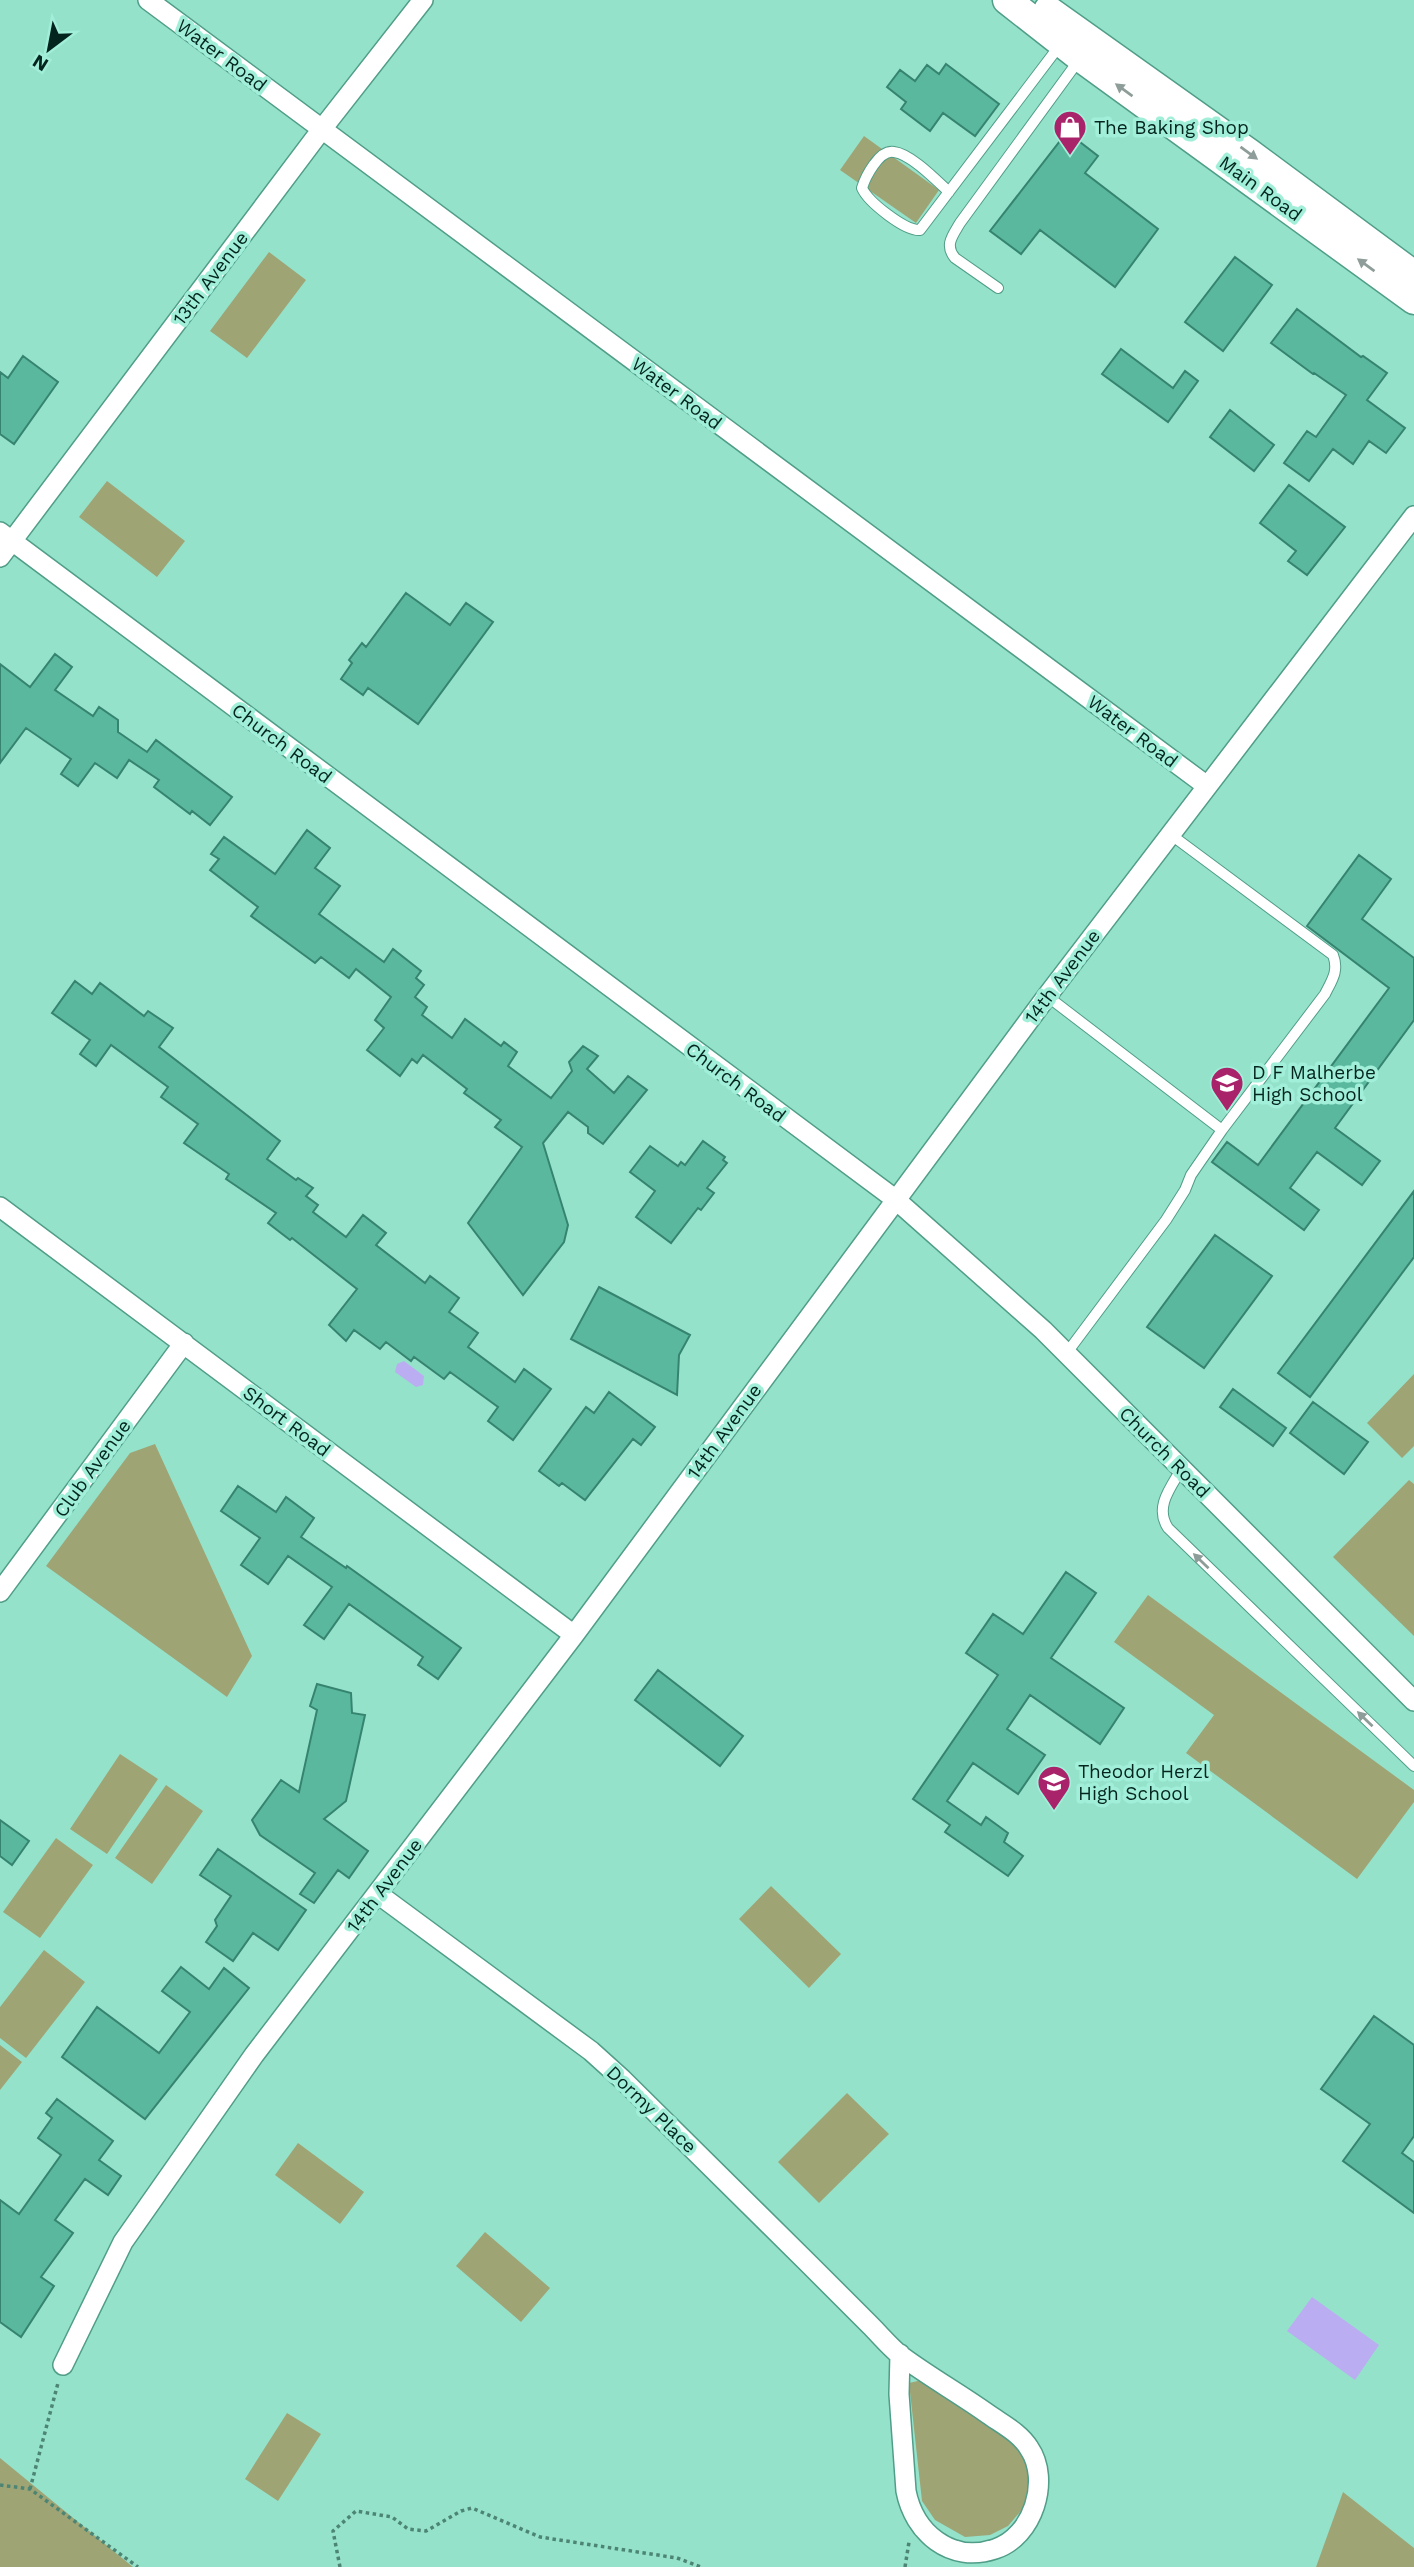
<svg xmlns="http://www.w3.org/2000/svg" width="1414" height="2567" font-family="'Work Sans',sans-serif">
	<rect width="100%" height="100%" fill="#95e2cb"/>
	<path fill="#9fa475" d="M864,136L939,190L916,223L840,170Z
		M269,252L306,280L247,358L210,331Z
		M107,481L185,541L157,577L79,517Z
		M1414,1374V1446L1402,1458L1367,1423Z
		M155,1444L252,1656L227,1697L46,1566L130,1453Z
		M1409,1480L1414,1484V1636L1333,1557Z
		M1148,1595L1414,1790V1802L1357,1879L1186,1753L1214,1715L1114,1642Z
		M120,1754L158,1779L107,1854L70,1829Z
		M166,1785L203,1811L152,1884L115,1858Z
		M56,1838L93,1865L40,1938L3,1912Z
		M771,1886L841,1954L809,1988L739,1919Z
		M44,1950L85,1982L26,2058L0,2038V2007Z
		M0,2045L22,2062L0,2090Z
		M847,2093L889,2134L819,2203L778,2162Z
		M298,2143L364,2192L340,2224L275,2175Z
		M485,2232L550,2288L521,2322L456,2266Z
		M922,2380L1010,2437L1028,2462L1029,2483L1026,2505L1008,2526L990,2535L965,2537L935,2520L922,2501L909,2383Z
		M287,2413L321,2434L278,2501L245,2479Z
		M0,2458L133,2567H0Z
		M1343,2492L1414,2548V2567H1316Z"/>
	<path fill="#bbadf2" d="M404,1361L424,1376L423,1385L416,1387L395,1372L397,1364Z
		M1312,2297L1379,2345L1355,2380L1287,2331Z"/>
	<path fill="#5ab89e" stroke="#368470" stroke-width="2" d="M946,64L999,104L975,136L943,113L930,131L901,109L906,102L887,87L900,70L915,81L927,65L939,74Z
		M1067,132L1098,156L1085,173L1158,229L1115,287L1040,230L1021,254L990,231Z
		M1235,257L1272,285L1223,351L1185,322Z
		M1297,309L1361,357L1363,356L1387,373L1367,400L1405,428L1386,453L1369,441L1353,464L1333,449L1309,481L1284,463L1307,431L1316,437L1346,395L1314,373L1313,374L1271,343Z
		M1121,349L1173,388L1185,371L1198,381L1168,422L1102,374Z
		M23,356L58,382L14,444L0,434V372L8,378Z
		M1230,410L1274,445L1254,471L1210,437Z
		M1289,485L1345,527L1307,575L1288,561L1296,551L1260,523Z
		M406,593L450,625L466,603L493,622L418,724L368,688L363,695L341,679L352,663L349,660L362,643L366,647Z
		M55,654L72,667L55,690L93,716L99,707L118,720V732L147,752L156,740L232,797L210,825L192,811L190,814L154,787L159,780L129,760L117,778L95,763L78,786L61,774L71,759L26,728L0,763V664L30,687Z
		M307,830L330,848L315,868L340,886L319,914L384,962L393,949L421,971L416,978L424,985L415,997L427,1007L422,1015L452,1038L465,1019L501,1046L504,1042L517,1052L508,1066L551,1098L572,1071L569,1062L583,1046L598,1056L587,1069L614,1093L628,1076L647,1090L603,1144L588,1133V1127L568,1112L543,1143L568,1225L564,1242L523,1295L468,1223L522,1147L495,1127L501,1120L464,1093L467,1089L423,1055L417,1063L412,1059L400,1076L367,1050L384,1028L375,1020L391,997L356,969L349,978L321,957L315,963L251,916L258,907L210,870L219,859L211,854L224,837L275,874Z
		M1359,855L1391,879L1362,919L1414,958V1020L1335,1128L1380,1161L1362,1185L1317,1152L1290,1188L1319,1210L1304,1230L1212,1162L1227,1142L1258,1165L1389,988L1307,926Z
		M75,981L92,994L100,983L144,1016L148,1011L173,1028L159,1047L280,1141L267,1159L296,1180L298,1178L313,1188L306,1196L318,1205L313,1212L346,1237L363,1215L386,1233L376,1245L425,1283L430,1276L459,1298L449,1312L478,1333L468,1347L515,1382L524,1369L551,1389L513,1440L488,1421L498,1407L450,1372L444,1379L414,1357L411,1361L386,1342L380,1349L354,1330L346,1341L329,1325L357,1289L292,1238L290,1240L268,1223L276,1213L226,1179L229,1174L184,1143L198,1124L161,1097L168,1087L111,1045L96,1066L80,1054L90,1040L52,1013Z
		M703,1141L725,1157L723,1160L727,1163L707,1188L714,1193L701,1210L698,1208L671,1243L636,1217L655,1191L630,1172L650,1146L678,1166L681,1162L685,1165Z
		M1414,1191V1257L1310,1397L1278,1373Z
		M1215,1235L1272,1276L1204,1368L1147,1327Z
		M599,1287L690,1335L679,1355L677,1395L571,1339Z
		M1233,1389L1286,1428L1273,1446L1220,1407Z
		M609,1392L655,1427L641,1445L633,1439L585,1500L562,1483L559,1486L539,1471L586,1407L594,1413Z
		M1313,1402L1368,1442L1344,1474L1290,1433Z
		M238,1486L276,1512L286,1497L314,1518L301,1537L346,1568L347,1566L461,1648L438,1679L418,1665L423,1657L349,1604L324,1639L304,1625L332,1587L288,1556L268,1584L241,1565L260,1538L221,1511Z
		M1066,1572L1096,1593L1051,1658L1124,1708L1100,1744L1030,1695L1007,1729L1045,1755L1018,1794L973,1763L947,1801L981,1825L986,1817L1008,1833L1004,1842L1023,1856L1008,1876L945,1832L950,1825L913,1799L998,1675L966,1653L993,1614L1023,1634Z
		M658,1670L743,1736L720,1766L635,1700Z
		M317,1684L351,1693L352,1713L365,1715L346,1801L324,1819L368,1851L349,1878L338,1870L314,1903L300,1894L315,1873L260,1835L252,1820L281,1780L299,1792L317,1710L310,1706Z
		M0,1820L29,1841L12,1865L0,1856Z
		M218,1849L306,1910L278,1950L253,1933L233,1961L206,1942L217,1926L215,1920L231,1896L200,1875Z
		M181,1967L209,1989L224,1968L249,1988L145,2119L62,2057L97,2007L159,2053L190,2012L162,1991Z
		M1374,2016L1414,2045V2136L1402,2153L1414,2162V2213L1343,2161L1370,2124L1321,2089Z
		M57,2099L113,2141L99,2160L121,2176L108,2195L85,2179L55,2220L73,2233L41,2277L54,2286L21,2337L0,2322V2200L19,2214L61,2155L38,2138L52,2118L46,2113Z"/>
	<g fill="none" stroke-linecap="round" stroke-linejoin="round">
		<defs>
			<path id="service" d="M949,192C936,180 911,154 894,152C879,149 865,178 862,188C868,202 905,231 920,230L1060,45
				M998,288L955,258C944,245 953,235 960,223L1079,60
				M1047,996L1222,1130
				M1066,1354L1166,1220L1185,1190L1191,1175L1222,1130L1325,994C1332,980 1339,971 1333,955L1170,834
				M1182,1468C1171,1487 1154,1507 1168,1528L1414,1766"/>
			<path id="minor" d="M148,0L1207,786
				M0,532L895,1199L1043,1330L1414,1701
				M0,557L322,129L423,0
				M0,1207L574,1635
				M0,1592L184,1343
				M378,1894L591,2051L622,2079C685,2141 748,2203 810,2265C830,2285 850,2305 870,2325C880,2335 890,2347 900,2355C928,2376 960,2394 988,2414C1002,2424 1020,2433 1029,2448C1051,2480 1033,2537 995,2549C950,2564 914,2532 906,2491L899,2394L900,2354
				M63,2365L123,2242L254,2055L574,1635L1047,996L1414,516"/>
			<path id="secondary" d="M1007,0L1081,58L1414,300
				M1048,10L1249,153L1414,275"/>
		</defs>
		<use href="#service" stroke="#509d88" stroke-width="12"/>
		<use href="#minor" stroke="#509d88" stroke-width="22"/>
		<use href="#secondary" stroke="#509d88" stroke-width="31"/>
		<path stroke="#4d8575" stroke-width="3.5" stroke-dasharray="3.5 3.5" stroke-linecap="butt" d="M0,2485L30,2489L138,2567
			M30,2489L58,2383
			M340,2567L333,2531L356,2511L392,2517L408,2529L426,2531L461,2511L472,2508L540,2537L677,2558L701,2567
			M905,2567L909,2542"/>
		<use href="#service" stroke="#fff" stroke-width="10"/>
		<use href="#minor" stroke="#fff" stroke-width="19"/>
		<use href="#secondary" stroke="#fff" stroke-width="28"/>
	</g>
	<defs><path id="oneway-solid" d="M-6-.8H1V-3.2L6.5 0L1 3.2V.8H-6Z" transform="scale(1.75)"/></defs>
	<g fill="#8e9d99">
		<use href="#oneway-solid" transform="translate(1124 90) rotate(-144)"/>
		<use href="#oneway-solid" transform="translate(1249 153) rotate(36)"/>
		<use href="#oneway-solid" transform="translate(1366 265) rotate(-144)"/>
		<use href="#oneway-solid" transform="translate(1201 1561) rotate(-136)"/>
		<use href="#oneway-solid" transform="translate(1365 1719) rotate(-136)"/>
	</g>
	<defs>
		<symbol id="shop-pin" viewBox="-11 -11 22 30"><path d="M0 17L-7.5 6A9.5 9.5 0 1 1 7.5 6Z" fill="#a9236b" stroke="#a1efd8"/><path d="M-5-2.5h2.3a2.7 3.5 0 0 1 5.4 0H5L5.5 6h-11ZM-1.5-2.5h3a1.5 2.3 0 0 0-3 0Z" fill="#fff"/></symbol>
		<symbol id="school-pin" viewBox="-11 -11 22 30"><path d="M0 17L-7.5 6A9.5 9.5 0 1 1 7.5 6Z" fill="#a9236b" stroke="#a1efd8"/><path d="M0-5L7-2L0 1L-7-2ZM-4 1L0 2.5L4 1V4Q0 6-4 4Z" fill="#fff"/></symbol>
	</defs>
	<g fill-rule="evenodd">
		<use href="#shop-pin" x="1051" y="108" width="38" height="52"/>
		<use href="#school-pin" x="1208" y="1064" width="38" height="52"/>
		<use href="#school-pin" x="1035" y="1763" width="38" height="52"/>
	</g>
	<g text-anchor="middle" stroke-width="7" stroke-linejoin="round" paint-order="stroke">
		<g font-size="19" fill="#03251d" stroke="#a1efd8">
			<text transform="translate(222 55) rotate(37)" y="7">Water Road</text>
			<text transform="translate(1261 188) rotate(36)" y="7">Main Road</text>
			<text transform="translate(210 278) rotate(-53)" y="7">13th Avenue</text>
			<text transform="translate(677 393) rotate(37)" y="7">Water Road</text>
			<text transform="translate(1133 731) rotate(37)" y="7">Water Road</text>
			<text transform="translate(282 743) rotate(37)" y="7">Church Road</text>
			<text transform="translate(1062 976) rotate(-53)" y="7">14th Avenue</text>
			<text transform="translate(736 1082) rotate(37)" y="7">Church Road</text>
			<text transform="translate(287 1421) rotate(37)" y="7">Short Road</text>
			<text transform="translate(724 1431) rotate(-54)" y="7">14th Avenue</text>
			<text transform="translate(1165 1452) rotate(45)" y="7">Church Road</text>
			<text transform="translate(92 1468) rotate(-54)" y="7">Club Avenue</text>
			<text transform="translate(384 1885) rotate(-53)" y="7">14th Avenue</text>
			<text transform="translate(652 2109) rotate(44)" y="7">Dormy Place</text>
		</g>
		<g font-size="19" fill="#03251d" stroke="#a1efd8" text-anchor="start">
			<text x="1094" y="134">The Baking Shop</text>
			<text x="1252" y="1079">D F Malherbe<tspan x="1252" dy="22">High School</tspan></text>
			<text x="1078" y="1778">Theodor Herzl<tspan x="1078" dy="22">High School</tspan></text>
		</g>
	</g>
	<g transform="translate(49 49) rotate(212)" stroke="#a1efd8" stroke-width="5" paint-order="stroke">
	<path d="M0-5L12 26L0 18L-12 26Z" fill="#03251d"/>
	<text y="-10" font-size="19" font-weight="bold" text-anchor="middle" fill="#03251d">N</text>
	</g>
</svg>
